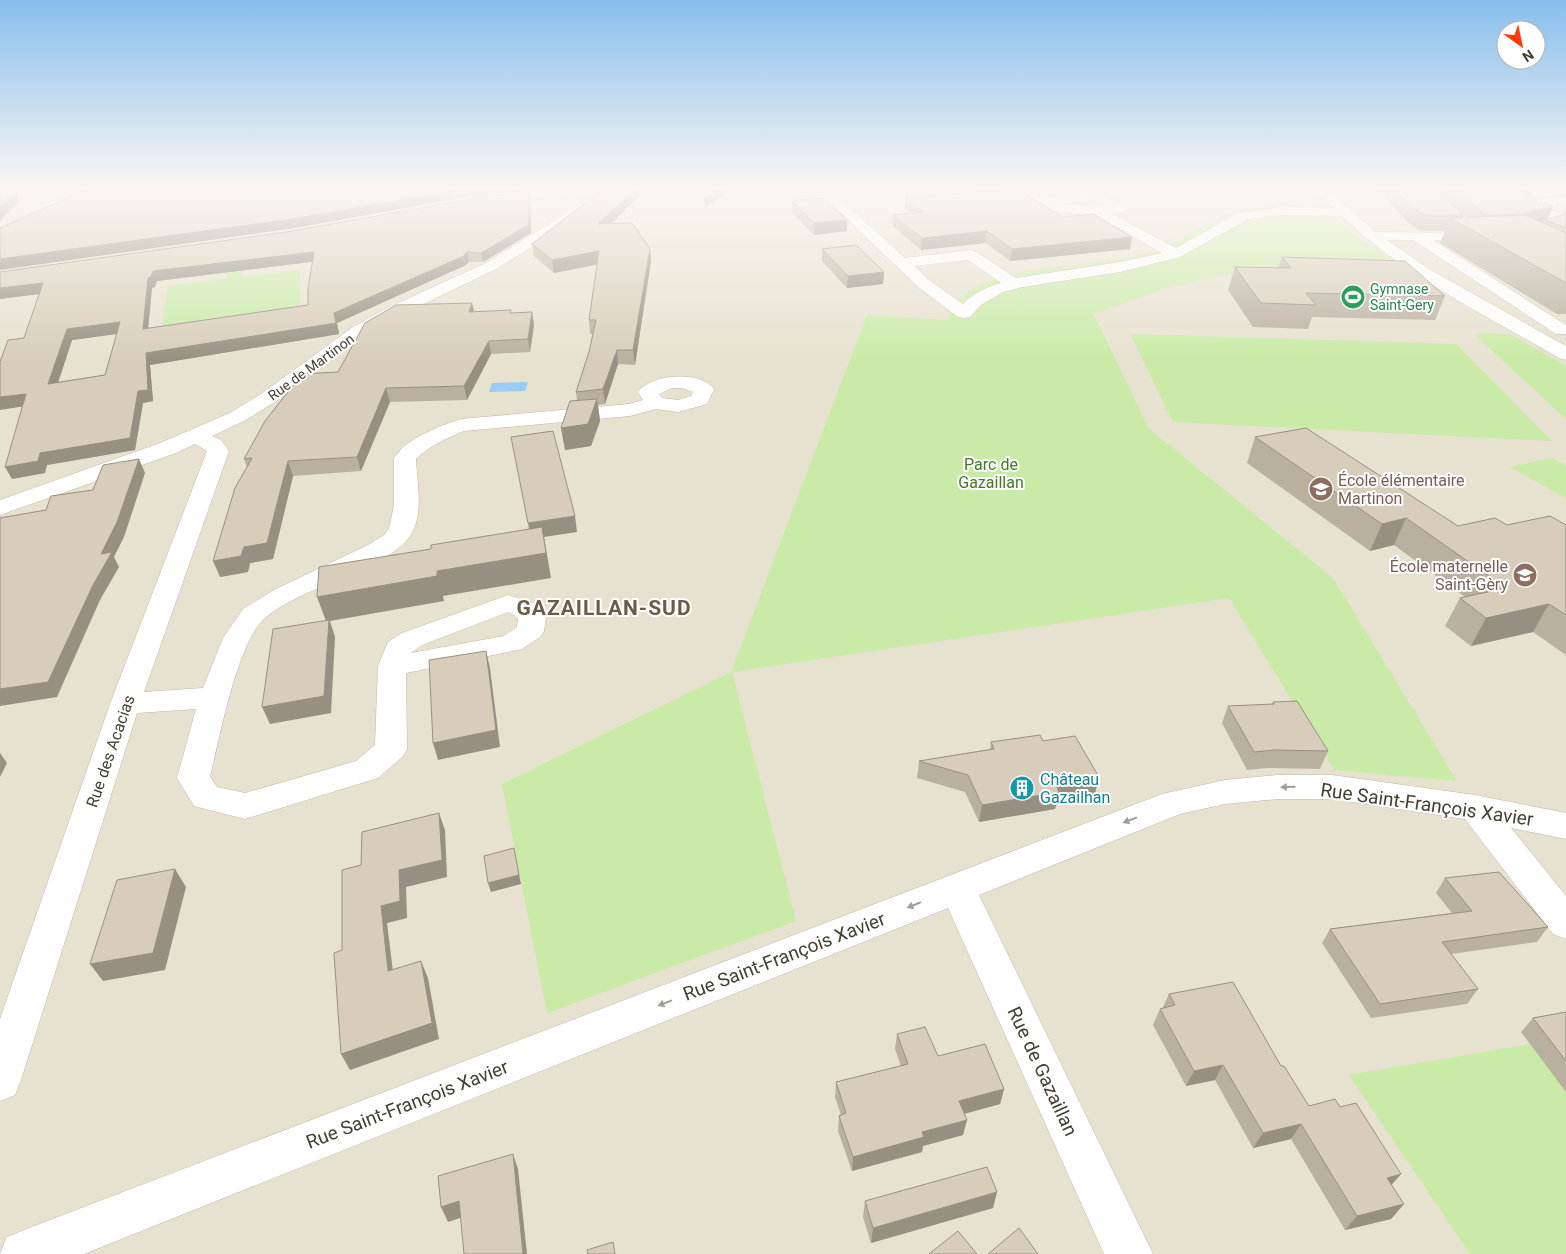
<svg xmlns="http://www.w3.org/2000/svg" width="1566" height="1254" font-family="Roboto,sans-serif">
	<rect width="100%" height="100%" fill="#f3eee2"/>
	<path fill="#e7e1d0" d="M0,186H1566V1254H0Z"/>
	<path fill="#caeba7" d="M1322,205L1351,232L1407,272L1265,269L1222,275L1164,289L1094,314L1148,428L1333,578L1457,781L1334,770L1229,598L732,672L796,921L547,1013L502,784L731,672L867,315L947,320C952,313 957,301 964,295C1002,263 1096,268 1146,254C1179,245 1206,219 1239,210Z
		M245,246L242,277L301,270L299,307L162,326L168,286L226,279L230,249Z
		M1480,333L1510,334L1566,366V419L1476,336V334Z
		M1130,334L1456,344L1552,441L1173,422Z
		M1552,458L1566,466V498L1510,467Z
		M1530,1044L1566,1089V1254H1470L1349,1075Z"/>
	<path fill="#99cdf5" d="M528,382L525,391L489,392L492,383Z"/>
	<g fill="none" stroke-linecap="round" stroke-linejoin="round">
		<defs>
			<path id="minor" d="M580,186H618L617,189L603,191L604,198L594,208L498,268L397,317L365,335L275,402L244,421L212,436L221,440L229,451L144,692L203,688L223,638L243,609L276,589L368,545L384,535L389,529L394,505V458L403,447L416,438L438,427L461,419L629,404L643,400L638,392C651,374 701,370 714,389L707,404L678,412L656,409L630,416L464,431C447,438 429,446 416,459C417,481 423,511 413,531C394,570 294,587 261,622C236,650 219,739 210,777L217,787L245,793L356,761L375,745L378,666L388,642L402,633L508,595L534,603L546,618L544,631L540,637L522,649L406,673L407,749L402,757L378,778L245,819L194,806L177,778L196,709L137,713L21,1080L15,1095L0,1101V1019L110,704L207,451L195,444L176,453L0,515V500L160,443L230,413L261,394L353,327L385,309L488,262L584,202L590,197V192L493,203L488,202L486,199L488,196ZM671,388H682L693,392L691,396L678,400L662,398L659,394ZM508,612L514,615L518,619L517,627L504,636L411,653L422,645Z
				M813,186H826L905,258L971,250L976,252L1016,278L1120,262L1162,253L1094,215L1057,212L1022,192L985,190L980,189L979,186H1030L1050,197L1096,192L1124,206L1126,209L1124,212L1112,214L1176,248L1238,213L1280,207L1333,208L1312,186H1325L1375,232L1486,233L1488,236L1486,239L1481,240H1433L1566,325V334H1556L1413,240H1387L1429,269L1566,346V360L1559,358C1485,315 1404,276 1342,216L1280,215L1248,219L1180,257L1120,272L1023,287L1003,292L981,305L970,317L964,318L958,317L917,286ZM1094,200L1104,206L1062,204ZM968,260L1001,283C987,287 973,293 963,304L929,280L914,266Z
				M1566,196V204L1543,208L1566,216V225L1521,209L1519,206L1526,202Z
				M1278,775H1332L1475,795L1566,813V839L1511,828L1566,896V939L1553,934L1465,819L1332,799H1278L1225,804L1180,814L979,895L1153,1254H1104L948,908L84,1254H0L7,1237L24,1230L1162,794L1225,780Z"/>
			<path id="major" d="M30,186H50L49,189L0,201V193Z"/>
		</defs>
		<use href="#minor" stroke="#c2b9a8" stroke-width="1"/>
		<use href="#major" stroke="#ecc457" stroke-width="1"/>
		<use href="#minor" fill="#fff" fill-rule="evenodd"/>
		<use href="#major" fill="#ffe28f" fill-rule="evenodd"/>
	</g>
	<path fill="#bab0a0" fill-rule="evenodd" d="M604,186H642V193L612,223L650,249L651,261L635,365L618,364L605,404L598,405L600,421L591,446L565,450L561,428L577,401L576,392L589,352L593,334H590L589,320L597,264L554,273L534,256L532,244L604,188Z
		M1374,186H1534L1529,198L1537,203L1553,206L1548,219L1565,214L1563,213L1566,208V314H1557L1440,243L1445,231H1420L1410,224ZM1448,201L1449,202L1466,217L1463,218V216Z
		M905,198L1062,217L1132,237L1130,249L1010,261L986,243L921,250L893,226V215L911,213L905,209Z
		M530,201L531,233L487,260L483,262H469L466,265L337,323L339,334L150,365L153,401L143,403L135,450L47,465L45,473L12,479L23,406L24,338L39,294L0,299V272ZM312,262L308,305L148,328L152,288L155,287L157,281ZM117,334L105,375L58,382L72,340Z
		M792,201L847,231L814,235L792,212Z
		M822,249L884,272L883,284L847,288L822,261Z
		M1282,257L1445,296L1435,320L1312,317L1308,329L1253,327L1228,290L1235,267L1278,268Z
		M474,312L512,313L532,312L534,325L530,352L491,354L467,400L390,402L361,471L293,476L273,559L250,563L248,572L220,577L247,467L244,459L338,372Z
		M1255,437L1458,526L1566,525V655L1533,632L1471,646L1445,626L1460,598L1465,597L1394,545L1370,551L1247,463Z
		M1273,702L1328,751L1320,769L1267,768L1247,770L1222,723L1228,706L1272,705Z
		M1043,741L1095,794L1057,801L1055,809L979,822L965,792L917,778L919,761L990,749L991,742Z
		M1445,878L1548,927L1537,942L1451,954L1478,989L1467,1004L1371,1018L1322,943L1330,929L1452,913L1436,893Z
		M1169,994L1281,1066L1309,1106L1340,1107L1401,1174L1391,1185L1404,1204L1391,1219L1345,1230L1291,1139L1253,1148L1215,1080L1186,1086L1153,1025L1160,1009H1162Z
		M1566,1012V1092L1521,1032L1533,1018Z
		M897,1034L938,1056L1004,1089L1000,1104L964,1114L963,1135L923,1146L922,1152L852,1171L838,1131L839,1116L841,1115L835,1097L836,1082L901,1066L895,1049Z
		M997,1192L993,1208L871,1243L863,1217L865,1201Z"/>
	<path fill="#979082" d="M484,186H532H530V190L477,195L295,228L0,270V259Z
		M638,186H642V193L599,236L598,224Z
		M724,186H733V189L705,207L704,198Z
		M1449,186L1443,200L1435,204L1440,190Z
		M1534,186L1528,200L1519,202L1525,188Z
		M15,192L19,201L0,221V207Z
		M529,192L530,201L531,233L483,262L481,253Z
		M1553,206L1547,221L1544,220L1543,222L1516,228L1522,214Z
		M847,220V231L814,235V223Z
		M987,231L986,243L921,250L922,238Z
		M1132,237L1130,249L1010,261L1012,249Z
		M650,249L651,261L635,365L633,350Z
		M599,251L600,264L554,273L552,260Z
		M314,252L317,261L157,281L155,287L152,288L147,340L143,329L148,278L153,271Z
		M467,252L469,262L466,265L337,323L339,334L150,365L153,401L143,403L135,450L47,465L45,473L12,479L5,467L40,453L146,353L334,313Z
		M884,272L883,284L847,288L848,276Z
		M43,283L47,293L0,299V288Z
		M472,303L475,315L469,312Z
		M532,312L534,325L530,352L528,339Z
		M120,322L124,333L72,340L54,395L48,384L67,329Z
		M489,341L491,354L467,400L464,386Z
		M617,350L618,364L605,404L603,389Z
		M386,388L390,402L361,471L357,457Z
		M26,394L32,405L0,410V397Z
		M597,399L600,421L591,446L565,450L561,428Z
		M139,459L145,473L124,537L114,557L119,567L100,600L57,697L0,706V689L101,554Z
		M288,461L293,476L273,559L250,563L248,572L220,577L213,561L244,547Z
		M575,516L577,532L544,537L551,578L443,596L444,601L330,621L335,637L331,713L270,724L262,707L326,621L317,597L437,571L531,540L528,523Z
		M1406,518L1394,545L1370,551L1382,524Z
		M1549,604L1533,632L1471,646L1486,618Z
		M486,651L490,668L500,747L438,760L433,743Z
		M0,753L7,763L0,777Z
		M1099,777L1095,794L1057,801L1055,809L979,822L982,805L1056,785Z
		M439,813L445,830L447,877L406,887L407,918L387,923L395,988L388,971L381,906L399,870Z
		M514,848L521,884L491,892L488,883Z
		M175,869L186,887L165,970L103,981L90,964Z
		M421,961L428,978L439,1039L350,1070L341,1054Z
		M1223,1065L1215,1080L1186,1086L1194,1071Z
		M1004,1089L1000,1104L956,1116L959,1101Z
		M967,1120L963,1135L923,1146L922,1152L852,1171L853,1157L922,1132Z
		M1301,1124L1291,1139L1253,1148L1263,1133Z
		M513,1154L518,1169L527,1254H523Z
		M1401,1174L1388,1189L1387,1178Z
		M997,1192L993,1208L871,1243L873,1228Z
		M459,1201L466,1216L448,1222L441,1207Z
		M1404,1204L1391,1219L1345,1230L1357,1216Z"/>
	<path fill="#d8cdba" stroke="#979082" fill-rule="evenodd" d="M94,186H484L475,187L292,219L0,259V228Z
		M604,186H638L598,224L632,223L650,249L633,350H617L603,389L576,392L589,352L596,320H589L599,251L552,260L532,244L604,188Z
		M704,186H724L704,198Z
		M1391,186H1534L1525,188L1524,193L1526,197L1536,200L1537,203H1543L1553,206L1522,214L1486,216L1455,188L1449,186L1440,190V193L1463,216H1426L1416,210Z
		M1015,188L1062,217L1094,214L1132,237L1012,249L987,231L922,238L893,215L924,212L905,198Z
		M15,192L0,207V196Z
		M529,192V224L485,251L481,253L467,252L464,256L334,313L336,323L146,353L148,390L138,391L130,438L40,453L38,461L5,467L26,394L0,397V362L8,340L24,338L43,283L0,288V272L293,231L476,198ZM314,252L308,289V305L143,329L148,278L151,277L153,271ZM120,322L105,375L48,384L67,329Z
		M823,198L847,220L814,223L792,201Z
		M1566,214V228L1544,220Z
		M1525,215L1566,233V283L1450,218Z
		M856,245L884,272L848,276L822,249Z
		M1282,257L1405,261L1445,296L1306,293L1316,305L1261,303L1235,267L1291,268Z
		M472,303L469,312L511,310L510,313L532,312L528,339L489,341L464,386L386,388L357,457L288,461L267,543L244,547L241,556L213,561L235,488L252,458L244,459L265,421L302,374L338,372L365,323L396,305Z
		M597,399L588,424L561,428L570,401Z
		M1306,428L1458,526L1495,518L1507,525L1550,516L1566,525V615L1549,604L1486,618L1460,598L1506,588L1406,518L1382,524L1255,437Z
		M553,431L575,516L528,523L511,437Z
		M139,459L117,522L101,554L112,552L93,585L48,682L0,689V518L46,510L51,496L93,490L103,465Z
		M542,527L546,553L437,571V576L317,597L319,567L431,549V545Z
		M329,620L324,696L262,707L273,629Z
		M486,651L496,730L433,743L429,660Z
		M1297,701L1328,751L1274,750L1254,752L1228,706L1274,704L1273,702Z
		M1040,735L1043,741L1075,736L1099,777L1056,785L1059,792L982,805L968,775L919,761L994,749L991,742Z
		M439,813L442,860L399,870L400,901L381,906L388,971L421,961L432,1023L341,1054L334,953L342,950V870L361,865L362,832Z
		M514,848L519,875L488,883L484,856Z
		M175,869L153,953L90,964L117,880Z
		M1499,872L1548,927L1442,942L1478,989L1380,1004L1330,929L1472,911L1445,878Z
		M1233,982L1281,1066H1284L1309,1106L1335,1099L1340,1107L1356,1103L1401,1174L1387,1178L1404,1204L1357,1216L1301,1124L1263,1133L1223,1065L1194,1071L1160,1009L1175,1005L1169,994Z
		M1566,1012V1061L1533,1018Z
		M925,1027L938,1056L985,1044L1004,1089L959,1101L967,1120L922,1132L924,1137L853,1157L839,1116L846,1113L836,1082L908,1064L897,1034Z
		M513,1154L523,1254H464L459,1201L441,1207L438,1176Z
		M987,1167L997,1192L873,1228L865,1201Z
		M1019,1228L1038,1254H988Z
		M958,1231L977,1254H929Z
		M613,1242L615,1254H588L587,1250Z"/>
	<defs><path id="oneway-solid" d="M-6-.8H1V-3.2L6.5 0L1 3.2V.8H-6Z" transform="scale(1.25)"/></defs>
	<g fill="#a29e98">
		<use href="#oneway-solid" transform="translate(1288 787) rotate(179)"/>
		<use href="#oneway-solid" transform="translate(1130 820) rotate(159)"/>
		<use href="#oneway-solid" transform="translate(914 905) rotate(158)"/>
		<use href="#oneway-solid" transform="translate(665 1003) rotate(159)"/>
	</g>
	<linearGradient id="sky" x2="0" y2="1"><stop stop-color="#88beed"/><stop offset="0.52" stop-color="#faf7f2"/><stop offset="1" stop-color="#faf7f2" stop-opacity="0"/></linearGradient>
	<rect width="1566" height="361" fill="url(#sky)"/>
	<defs>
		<symbol id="stadium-disc" viewBox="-11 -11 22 22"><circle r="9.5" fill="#2e9e5b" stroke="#fff"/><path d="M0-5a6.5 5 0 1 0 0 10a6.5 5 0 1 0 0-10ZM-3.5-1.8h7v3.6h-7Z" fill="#fff"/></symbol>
		<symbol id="school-disc" viewBox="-11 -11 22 22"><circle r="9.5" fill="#8d6e63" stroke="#fff"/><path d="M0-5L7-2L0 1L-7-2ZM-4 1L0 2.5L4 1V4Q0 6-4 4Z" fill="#fff"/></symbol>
		<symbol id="building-disc" viewBox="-11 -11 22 22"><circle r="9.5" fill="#0f9aa8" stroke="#fff"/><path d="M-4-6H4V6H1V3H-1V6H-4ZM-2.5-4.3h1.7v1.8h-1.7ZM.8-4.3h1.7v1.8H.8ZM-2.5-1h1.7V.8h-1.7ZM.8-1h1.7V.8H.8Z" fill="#fff"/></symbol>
	</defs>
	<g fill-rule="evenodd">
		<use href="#stadium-disc" x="1339" y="283" width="28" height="28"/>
		<use href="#school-disc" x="1307" y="475" width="28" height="28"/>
		<use href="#school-disc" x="1511" y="561" width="28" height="28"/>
		<use href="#building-disc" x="1008" y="774" width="28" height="28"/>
	</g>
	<g text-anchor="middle" stroke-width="4" stroke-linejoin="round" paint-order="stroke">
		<g font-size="14" fill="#27864d" stroke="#fff" text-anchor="start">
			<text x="1370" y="294">Gymnase<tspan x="1370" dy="16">Saint-Gery</tspan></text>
		</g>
		<g font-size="14" fill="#453e32" stroke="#fff">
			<text transform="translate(311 367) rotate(-36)" y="5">Rue de Martinon</text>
		</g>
		<g font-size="16" fill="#417a22" stroke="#fff">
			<text x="991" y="470">Parc de<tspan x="991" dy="18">Gazaillan</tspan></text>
		</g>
		<g font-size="16" fill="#785e54" stroke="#fff" text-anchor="start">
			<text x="1338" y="486">École élémentaire<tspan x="1338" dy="18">Martinon</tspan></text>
			<text x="1508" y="572" text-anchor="end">École maternelle<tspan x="1508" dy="18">Saint-Gèry</tspan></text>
		</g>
		<g font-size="16" fill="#453e32" stroke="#fff">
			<text transform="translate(110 751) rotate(-71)" y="6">Rue des Acacias</text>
		</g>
		<g font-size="16" fill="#0d838f" stroke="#fff" text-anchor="start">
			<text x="1040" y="785">Château<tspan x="1040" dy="18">Gazailhan</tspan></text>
		</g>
		<g font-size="19" fill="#453e32" stroke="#fff">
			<text transform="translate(1427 804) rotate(8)" y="7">Rue Saint-François Xavier</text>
			<text transform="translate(784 956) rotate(-21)" y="7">Rue Saint-François Xavier</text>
			<text transform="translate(1043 1071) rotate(65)" y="7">Rue de Gazaillan</text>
			<text transform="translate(407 1104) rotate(-21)" y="7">Rue Saint-François Xavier</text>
		</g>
		<g font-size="21" font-weight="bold" letter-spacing="1" fill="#685d49" stroke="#fff">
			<text x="604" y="615">GAZAILLAN-SUD</text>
		</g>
	</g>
	<g transform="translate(1521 45) rotate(147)"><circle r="24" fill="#ffffff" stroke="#b5b2ad"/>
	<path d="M0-4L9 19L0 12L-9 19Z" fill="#ff380d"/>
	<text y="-8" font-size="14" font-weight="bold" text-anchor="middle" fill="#453e32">N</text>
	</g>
</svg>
